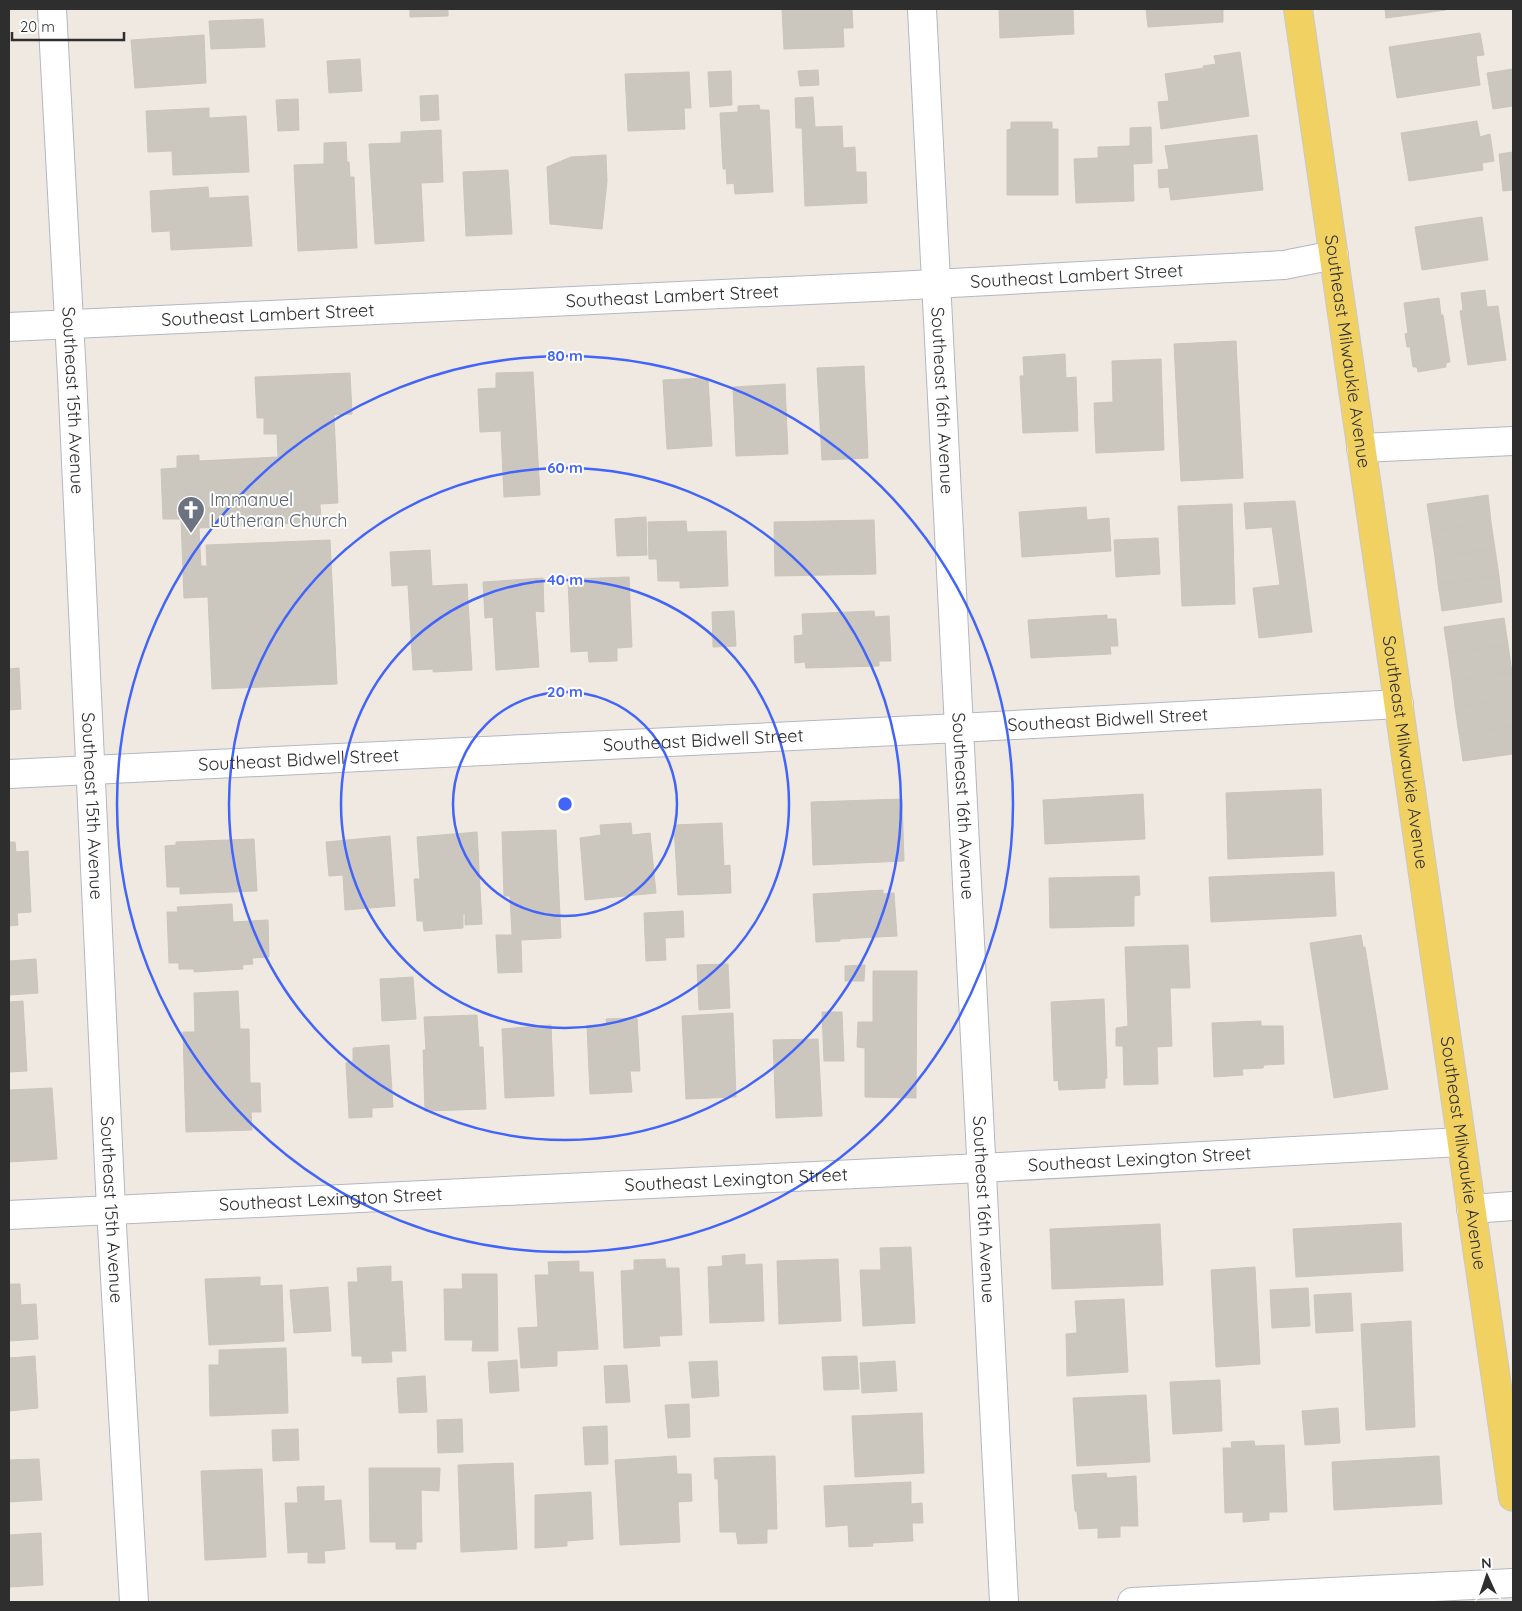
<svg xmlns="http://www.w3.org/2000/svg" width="1522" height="1611" font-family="Quicksand,sans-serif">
	<rect width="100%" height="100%" fill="#efe9e1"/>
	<path fill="#cbc7bf" stroke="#cbc5ba" d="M410,9H448V16L410,17Z
		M782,9H852L853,28H843L844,47L784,49Z
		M999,9H1073L1074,34L1000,38Z
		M1146,9H1223V22L1148,27Z
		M1385,9H1446V10L1386,18Z
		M263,19L265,47L211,49L209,21Z
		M1480,33L1484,55L1476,56L1480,85L1397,98L1389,47Z
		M204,35L206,83L135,88L131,40Z
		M1240,52L1249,116L1161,129L1158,102L1169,101L1165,74L1204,68L1203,66L1216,64L1214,56Z
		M360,59L362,91L329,93L327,61Z
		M1513,69V106L1493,109L1487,73Z
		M818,70L819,85L800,86L798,71Z
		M731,71L732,105L710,107L708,72Z
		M689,72L691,108H684L685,129L628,131L625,74Z
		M438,95L439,120L421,121L420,96Z
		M813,97L815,127L842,126L843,148L855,147L856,172H866L867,203L805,206L802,128H796L795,98Z
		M298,99L299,130L278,131L276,100Z
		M759,105L760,110H769L773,192L735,194L734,183L727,184L726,169H723L720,113L738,112V106Z
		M209,108V118L246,116L249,172L173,175L172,151L148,152L146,111Z
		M1477,121L1480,137L1490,134L1494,161L1482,163L1483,170L1409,181L1401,133Z
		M1011,122H1052V129H1058V195H1007V130L1011,129Z
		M1151,127L1152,163L1133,164L1134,201L1076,203L1074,159L1098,158V147L1130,146V128Z
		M441,130L443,182L421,183L424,241L375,244L369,144L401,143V132Z
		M1257,135L1263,190L1171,200L1169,187L1159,188L1158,170L1169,169L1165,146Z
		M346,142L347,162H349L350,177H354L357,248L298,251L294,165L324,164V143Z
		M1513,152V190L1503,191L1499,154Z
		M606,155L607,181L602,229L550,224L547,167L571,157Z
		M508,170L512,234L466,236L463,172Z
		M208,187L209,198L248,196L252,246L171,250L170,231L152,232L150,191Z
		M1482,217L1488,260L1422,270L1415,227Z
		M1485,290L1487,307L1498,306L1506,360L1468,365L1460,311L1463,310L1461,293Z
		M1439,298L1441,315H1443L1450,362L1446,363V367L1418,372L1417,367H1413L1410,347H1407L1405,334L1408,333L1404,303Z
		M1236,341L1243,478L1181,481L1174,344Z
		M1065,354L1066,378L1076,377L1078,431L1023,433L1020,376H1024L1023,357Z
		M1161,359L1164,450L1096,453L1094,403L1113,402L1112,361Z
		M864,366L868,458L822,460L817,368Z
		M533,372L540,495L504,497L501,431L480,432L478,389L496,388V373Z
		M350,373L352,414L334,415L338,503L320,504L321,522L199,528L201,566H207L206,545L330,540L337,684L212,689L208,597L184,598L181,519H163L161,469L177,468V456L199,455V461L278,457L277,434H264V418H257L255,377Z
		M708,378L712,446L667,449L663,380Z
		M785,384L788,454L736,456L733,387Z
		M1488,495L1491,522L1431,531L1427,504Z
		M1295,501L1312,632L1259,638L1253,588L1280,585L1272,527L1246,529L1244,503Z
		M1232,504L1235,604L1182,606L1178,506Z
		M1086,507L1087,520L1109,518L1111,551L1022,557L1019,512Z
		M646,517L647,555L617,556L615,519Z
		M874,520L876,574L775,576L774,522Z
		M686,521L687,532L726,531L728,586L680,588V581H658L657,559H649L648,522Z
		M1491,522L1495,549L1435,557L1431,531Z
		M1158,538L1160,574L1116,577L1114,540Z
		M1495,549L1499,576L1438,584L1435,557Z
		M430,550L432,586L467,584L472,670L433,672V669L413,670L408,585L392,586L390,552Z
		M1499,576L1502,602L1442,611L1438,584Z
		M629,577L632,647L617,648V661L589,662L588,651L571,652L568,579Z
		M543,578L544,612L535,611L539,667L496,670L493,617L485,618L483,582Z
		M734,611L736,646L713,647L712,612Z
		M874,611L875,617L889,616L891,661H879V666L806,668L805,662L795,663L794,636L803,635L802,614Z
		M1107,615V619H1116L1118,646H1110L1111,654L1031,658L1028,620Z
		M1504,618L1508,645L1448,653L1444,627Z
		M1508,645L1512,672L1452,681L1448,653Z
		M19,668L21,709L9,710V669Z
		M1512,672L1513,699L1455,707L1452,681Z
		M1513,699V726L1459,734L1455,707Z
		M1513,726V754L1463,761L1459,734Z
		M1321,789L1323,855L1228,859L1226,793Z
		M1143,794L1145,839L1045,844L1043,800Z
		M902,799L904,861L813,865L811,802Z
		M631,823L632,835L650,833L656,893L585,900L580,838L601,835L600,825Z
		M722,823L724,866L730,865L731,893L678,895L674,825Z
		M556,830L561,938L521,940L522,972L498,973L496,935H512L510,896H504L502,832Z
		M477,832L482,924L465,925V913L463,914V928L424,931L423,921H417L414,879H420L417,837Z
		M390,836L395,906L345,910L343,875L329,876L326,842Z
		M254,839L257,891L180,894V887H167L165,846L176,845V842Z
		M9,842H15L16,852L28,851L31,912L17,913L18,925L9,926Z
		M1334,872L1336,916L1211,922L1209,877Z
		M1139,876L1140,895L1134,896V926L1050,928L1049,878Z
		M883,890V894L894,893L897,936L840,939V941L816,942L813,894Z
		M232,904L233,922L268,920L269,957L252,958L253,964L242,965L243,969L194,972V969H179V963H169L167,912H178L177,907Z
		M683,911L684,937L665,938L666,960L646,961L644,913Z
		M1361,935L1363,947H1365L1388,1089L1334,1098L1310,943Z
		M1188,945L1190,988H1170L1172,1046L1157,1047L1158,1084L1124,1085L1123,1046H1116V1028L1128,1026L1125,947Z
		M36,959L38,993L9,995V961Z
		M728,964L730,1008L699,1010L697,965Z
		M865,965L864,981H845V966Z
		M873,971H917L916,1098L865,1097V1048L857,1047L858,1022H873Z
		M413,977L416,1019L382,1021L380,979Z
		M238,991L240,1029H249L250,1083H260L261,1112H251L252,1130L186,1132L183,1032H195L194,993Z
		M1104,999L1107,1078L1105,1079V1088L1059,1090L1058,1080L1054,1081L1051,1002Z
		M23,1001L27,1071L9,1072V1002Z
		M822,1012H842L844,1061H824Z
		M733,1013L736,1097L686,1099L682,1016Z
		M477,1015L479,1047H483L486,1109L425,1111L423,1050H426L424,1017Z
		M637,1018L640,1071H630L632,1092L590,1094L587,1026L607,1025L606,1019Z
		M1261,1021V1026H1283L1284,1064L1264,1065L1263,1068L1242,1069L1243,1075L1214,1077L1212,1023Z
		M551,1025L554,1096L505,1098L502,1029Z
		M818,1039L822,1116L776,1118L773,1040Z
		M389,1045L393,1107L372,1108V1117L349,1118L346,1063L353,1062V1048Z
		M52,1088L57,1159L9,1162V1090Z
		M1401,1223L1403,1271L1296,1277L1293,1229Z
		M1160,1224L1163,1285L1052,1289L1050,1229Z
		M911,1247L915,1323L863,1326L860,1270H881L880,1248Z
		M745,1254V1265L762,1264L764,1321L710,1323L708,1267L723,1266L722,1256Z
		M665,1259L666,1268H679L682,1335L659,1336L660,1346L624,1348L621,1271L634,1270V1260Z
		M838,1259L841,1321L779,1324L777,1261Z
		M579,1261V1272H593L598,1349L557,1351V1366L521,1368L518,1328L538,1327L535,1275H549L548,1262Z
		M391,1266V1282L402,1281L406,1351H391L392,1362L362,1363V1356H352L348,1282H358L357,1268Z
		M1255,1267L1260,1364L1216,1367L1211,1270Z
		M462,1274H497L498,1351H472L473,1340H445L444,1289H463Z
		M260,1277V1286L282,1285L284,1341L209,1345L205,1279Z
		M9,1284H20L21,1305L36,1304L38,1339L9,1341Z
		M328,1287L331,1331L294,1333L290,1290Z
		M1308,1288L1310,1326L1272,1328L1270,1290Z
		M1351,1293L1353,1331L1316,1333L1314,1295Z
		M1124,1299L1128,1372L1067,1376L1066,1334L1077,1333L1075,1301Z
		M1411,1321L1415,1427L1366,1430L1361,1324Z
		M286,1348L288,1413L210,1416L209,1365H219V1350Z
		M35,1356L38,1408L9,1411V1358Z
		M857,1356L859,1389L824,1390L822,1357Z
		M517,1360L519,1391L490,1393L488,1362Z
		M717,1361L719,1396L692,1398L689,1362Z
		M895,1361L897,1391L862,1393L860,1363Z
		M627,1365L630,1402L606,1403L604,1366Z
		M425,1376L427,1412L399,1413L397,1378Z
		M1220,1380L1222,1431L1173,1434L1170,1382Z
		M1146,1395L1150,1462L1077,1466L1073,1398Z
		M689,1404L690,1437L668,1438L665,1405Z
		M1338,1408L1340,1443L1305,1445L1302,1411Z
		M922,1413L924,1473L855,1477L852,1416Z
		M462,1419L463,1452L438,1453L437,1420Z
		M607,1426L608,1464L585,1465L583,1427Z
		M298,1429L299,1460L273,1461L272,1430Z
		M1254,1441L1255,1446L1284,1445L1287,1512H1269V1520L1243,1522V1512L1225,1513L1223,1448H1232L1231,1442Z
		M676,1456L677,1474H691L692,1501L678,1502L680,1542L620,1545L615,1460Z
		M775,1456L777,1529H767V1543L738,1544L736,1532H720L718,1479H715L714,1458Z
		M1439,1456L1442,1504L1334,1510L1332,1462Z
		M39,1459L42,1500L9,1502V1460Z
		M513,1463L517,1549L461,1552L458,1465Z
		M369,1468H440L439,1491L421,1490L422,1542H416V1549H396V1542H370Z
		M262,1469L266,1557L205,1560L201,1471Z
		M1106,1473L1107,1478L1136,1476L1138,1526H1120V1537L1098,1538V1528L1079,1529L1077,1512L1075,1511L1072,1475Z
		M911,1482V1504L922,1503L923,1523H912L913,1541L872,1543L873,1546L849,1547L848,1525L826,1527L824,1486Z
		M324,1486V1501L341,1500L345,1549L324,1551L325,1563H308V1552L288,1553L285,1503H298L297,1487Z
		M591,1492L593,1539L567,1541V1546L535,1548V1495Z
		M41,1533L43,1585L9,1587V1535Z"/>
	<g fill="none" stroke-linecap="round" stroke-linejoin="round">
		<defs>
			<g id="minor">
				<path id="s1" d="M52,9L72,376L111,1209L134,1602"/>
				<path id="s2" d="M922,9L1004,1602"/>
				<path id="s3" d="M9,327L896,286L1284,265L1334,255"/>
				<path d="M1361,448L1513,441"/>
				<path id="s4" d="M9,774L959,728L1399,704"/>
				<path d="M1471,1209L1513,1206"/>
				<path id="s5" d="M9,1215L981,1168L1461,1142"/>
				<path d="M1132,1602L1513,1583"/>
			</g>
			<g id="major">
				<path id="s6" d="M1298,9L1513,1497"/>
			</g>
		</defs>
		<use href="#minor" stroke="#b4b7c1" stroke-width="30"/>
		<use href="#major" stroke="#c9c9c9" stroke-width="30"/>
		<use href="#minor" stroke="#fff" stroke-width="28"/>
		<use href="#major" stroke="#f2d163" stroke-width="28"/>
	</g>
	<g fill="none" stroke="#4264fb" stroke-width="2.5">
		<circle cx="565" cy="804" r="112"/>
		<circle cx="565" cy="804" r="224"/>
		<circle cx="565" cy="804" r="336"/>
		<circle cx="565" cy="804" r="448"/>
	</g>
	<defs>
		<symbol id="church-pin" viewBox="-11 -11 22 30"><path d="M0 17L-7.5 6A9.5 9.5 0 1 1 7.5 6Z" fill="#6b7280" stroke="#fff"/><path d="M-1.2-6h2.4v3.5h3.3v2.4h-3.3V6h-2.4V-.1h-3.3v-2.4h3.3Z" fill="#fff"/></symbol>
	</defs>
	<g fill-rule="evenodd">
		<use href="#church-pin" x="175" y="494" width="32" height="43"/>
	</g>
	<g text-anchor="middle" stroke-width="4" stroke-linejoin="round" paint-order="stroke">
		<g font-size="18" fill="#2e2e2e" stroke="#fff">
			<text dy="6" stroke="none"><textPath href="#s3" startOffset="1069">Southeast Lambert Street</textPath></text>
			<text dy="6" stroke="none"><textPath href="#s3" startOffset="664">Southeast Lambert Street</textPath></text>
			<text dy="6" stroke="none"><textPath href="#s3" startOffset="259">Southeast Lambert Street</textPath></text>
			<text dy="6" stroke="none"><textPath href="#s6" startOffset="346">Southeast Milwaukie Avenue</textPath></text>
			<text dy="6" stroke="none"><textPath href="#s1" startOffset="392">Southeast 15th Avenue</textPath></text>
			<text dy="6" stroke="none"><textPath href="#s2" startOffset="392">Southeast 16th Avenue</textPath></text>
			<text dy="6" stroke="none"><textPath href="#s4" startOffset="1100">Southeast Bidwell Street</textPath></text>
			<text dy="6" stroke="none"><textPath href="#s4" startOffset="695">Southeast Bidwell Street</textPath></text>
			<text dy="6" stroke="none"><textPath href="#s6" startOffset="751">Southeast Milwaukie Avenue</textPath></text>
			<text dy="6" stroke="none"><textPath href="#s4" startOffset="290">Southeast Bidwell Street</textPath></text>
			<text dy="6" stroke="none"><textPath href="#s2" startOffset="798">Southeast 16th Avenue</textPath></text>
			<text dy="6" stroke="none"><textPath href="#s1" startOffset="798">Southeast 15th Avenue</textPath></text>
			<text dy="6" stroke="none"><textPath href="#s6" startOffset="1156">Southeast Milwaukie Avenue</textPath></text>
			<text dy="6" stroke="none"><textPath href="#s5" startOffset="1132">Southeast Lexington Street</textPath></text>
			<text dy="6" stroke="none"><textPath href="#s5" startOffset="728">Southeast Lexington Street</textPath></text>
			<text dy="6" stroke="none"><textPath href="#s5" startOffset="322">Southeast Lexington Street</textPath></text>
			<text dy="6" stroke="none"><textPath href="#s1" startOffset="1202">Southeast 15th Avenue</textPath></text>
			<text dy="6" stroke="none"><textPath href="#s2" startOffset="1202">Southeast 16th Avenue</textPath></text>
		</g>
		<g font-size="18" fill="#5b616d" stroke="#fff" text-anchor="start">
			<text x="210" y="506">Immanuel<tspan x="210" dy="21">Lutheran Church</tspan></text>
		</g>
	</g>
	<circle cx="565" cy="804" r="8" fill="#4264fb" stroke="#fff" stroke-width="2.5"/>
	<g font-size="15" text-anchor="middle" font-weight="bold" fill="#4264fb" stroke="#fff" stroke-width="4" stroke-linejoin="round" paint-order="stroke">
		<text x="565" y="361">80 m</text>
		<text x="565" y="473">60 m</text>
		<text x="565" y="585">40 m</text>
		<text x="565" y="697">20 m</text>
	</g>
	<rect width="1522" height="1611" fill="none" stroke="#2e2e2e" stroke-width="20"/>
	<g transform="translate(1487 1576) rotate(357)" stroke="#ffffff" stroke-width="4" paint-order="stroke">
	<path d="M0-4L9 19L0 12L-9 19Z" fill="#2e2e2e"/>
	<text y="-8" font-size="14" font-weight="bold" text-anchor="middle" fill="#2e2e2e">N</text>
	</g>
	<path d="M12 32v8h112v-8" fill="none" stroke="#2e2e2e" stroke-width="2.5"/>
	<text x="20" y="32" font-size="15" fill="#2e2e2e" stroke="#ffffff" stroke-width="4" paint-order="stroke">20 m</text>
</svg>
